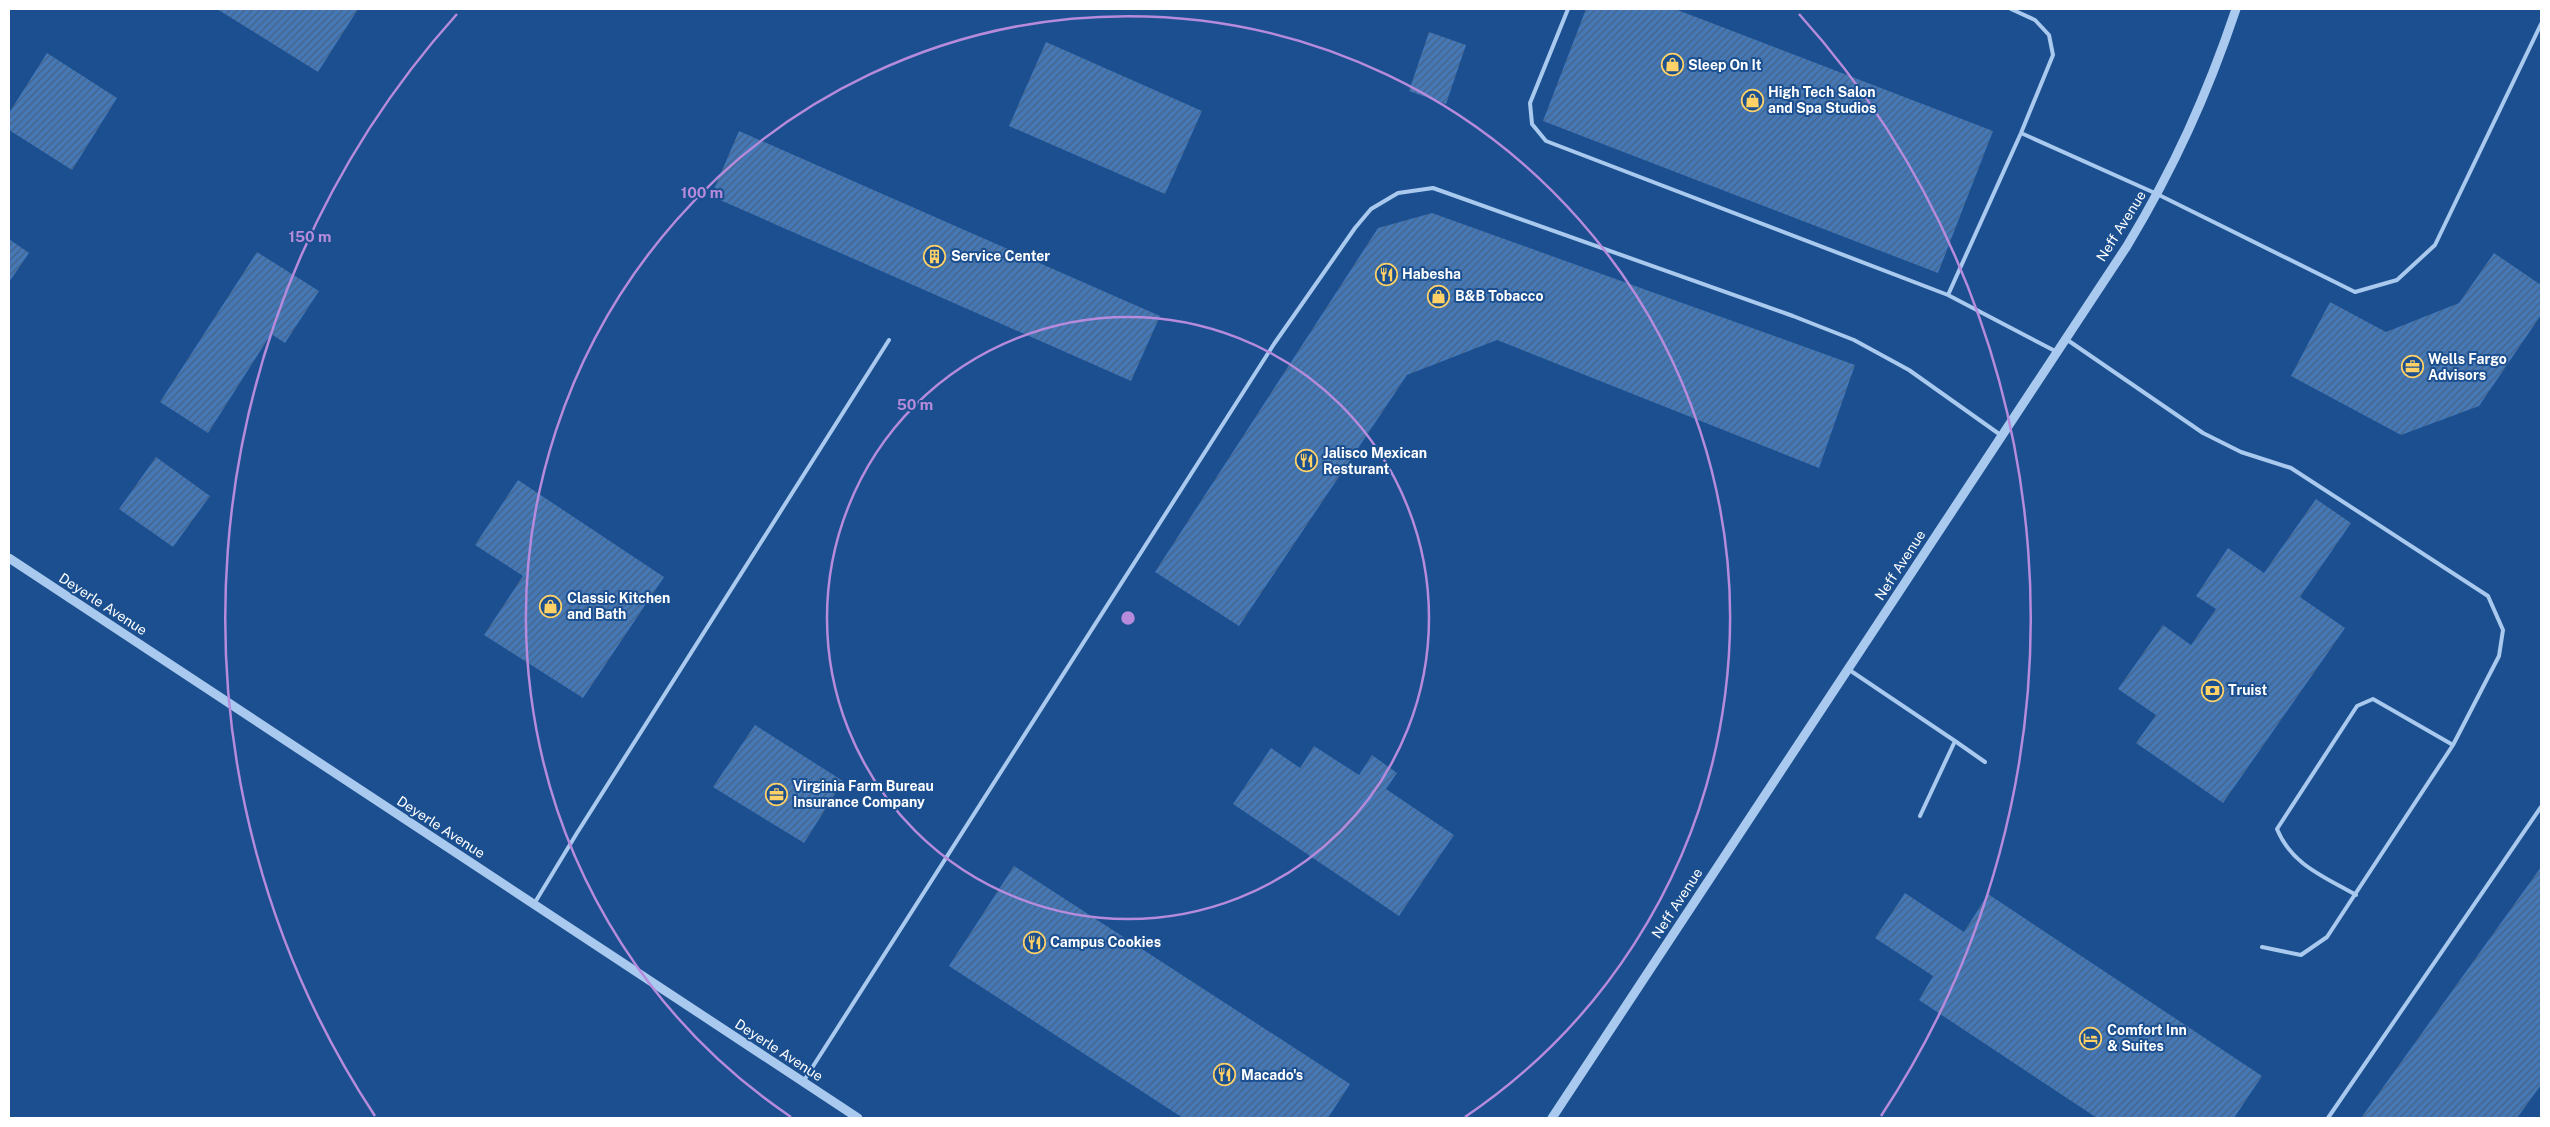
<svg xmlns="http://www.w3.org/2000/svg" width="2550" height="1127" font-family="'Public Sans',sans-serif">
	<defs>
		<pattern id="building-hatch" width="6" height="6" patternUnits="userSpaceOnUse" patternTransform="scale(1.25)"><rect width="6" height="6" fill="#4478b7"/><path d="M-1 1l2-2M0 6l6-6M5 7l2-2" fill="none" stroke="#486282"/></pattern>
	</defs>
	<rect width="100%" height="100%" fill="#1b4f8f"/>
	<path fill="url(#building-hatch)" d="M217,9H358L318,72Z
		M1586,9H1675L1993,131L1938,273L1543,121Z
		M1429,32L1466,45L1446,104L1409,91Z
		M1046,42L1202,111L1165,194L1009,126Z
		M47,53L117,98L72,170L9,130V113Z
		M739,131L1160,316L1131,381L711,196Z
		M1432,213L1855,365L1819,468L1497,340L1407,375L1239,626L1155,572L1378,228Z
		M9,239L29,253L9,282Z
		M257,252L319,291L285,343L271,334L208,433L160,402Z
		M2494,253L2541,285V315L2479,406L2401,435L2291,376L2330,302L2386,332L2459,303Z
		M156,457L210,496L173,547L119,509Z
		M518,480L664,577L583,698L484,635L523,576L475,545Z
		M2316,499L2351,523L2300,597L2345,628L2223,803L2136,743L2156,715L2118,689L2163,625L2191,645L2216,609L2196,596L2228,548L2264,573Z
		M755,725L843,781L804,843L713,787Z
		M1314,746L1359,775L1372,755L1397,773L1386,789L1454,835L1399,916L1233,804L1271,748L1300,768Z
		M1014,866L1350,1084L1328,1118H1183L949,966Z
		M2541,867V1085L2517,1118H2361Z
		M1905,893L1964,932L1988,894L2262,1076L2234,1118H2097L1919,1000L1933,976L1875,938Z"/>
	<g fill="none" stroke-linecap="round" stroke-linejoin="round">
		<path stroke="#a9c9ee" stroke-width="4" d="M1568,9L1530,103L1532,124L1546,141L1948,295L2021,133L2053,55L2049,35L2035,20L2011,9
			M2021,133L2157,194L2355,292L2397,280L2435,245L2541,24
			M1948,295L2057,352
			M2066,339L2203,433L2241,452L2291,468L2488,596L2503,630L2499,656L2453,745L2327,937L2301,955L2262,947
			M1848,669L1955,741L1920,816
			M1955,741L1985,762
			M2356,895C2323,876 2292,865 2277,829L2357,706L2373,699L2453,745
			M534,904L577,833L889,340
			M803,1082L1274,344L1355,228L1371,209L1398,193L1433,188L1793,316L1854,340L1909,370L2002,436
			M2328,1118L2541,807"/>
		<path stroke="#a9c9ee" stroke-width="9" d="M9,558L858,1118
			M1552,1118L2127,246C2174,168 2207,95 2236,9"/>
	</g>
	<g fill="none" stroke="#b68bdc" stroke-width="2.5">
		<circle cx="1128" cy="618" r="301"/>
		<path d="M791 1117A602 602 0 1 1 1465 1117"/>
		<path d="M375 1116A903 903 0 0 1 457 14M1799 14A903 903 0 0 1 1881 1116"/>
	</g>
	<defs>
		<symbol id="shop-ring" viewBox="-11 -11 22 22"><circle r="9.5" fill="#1b4f8f" stroke="#ffd166" stroke-width="1.5"/><path d="M-5-2.5h2.3a2.7 3.5 0 0 1 5.4 0H5L5.5 6h-11ZM-1.5-2.5h3a1.5 2.3 0 0 0-3 0Z" fill="#ffd166"/></symbol>
		<symbol id="building-ring" viewBox="-11 -11 22 22"><circle r="9.5" fill="#1b4f8f" stroke="#ffd166" stroke-width="1.5"/><path d="M-4-6H4V6H1V3H-1V6H-4ZM-2.5-4.3h1.7v1.8h-1.7ZM.8-4.3h1.7v1.8H.8ZM-2.5-1h1.7V.8h-1.7ZM.8-1h1.7V.8H.8Z" fill="#ffd166"/></symbol>
		<symbol id="restaurant-ring" viewBox="-11 -11 22 22"><circle r="9.5" fill="#1b4f8f" stroke="#ffd166" stroke-width="1.5"/><path d="M-5-6h1v4h1v-4h1v4h1v-4h1v5L-1.5 .5V6h-2V.5L-5-1ZM5-6V6H3V1.5H1.5Q1.5-4 5-6Z" fill="#ffd166"/></symbol>
		<symbol id="office-ring" viewBox="-11 -11 22 22"><circle r="9.5" fill="#1b4f8f" stroke="#ffd166" stroke-width="1.5"/><path d="M-6-3h4V-5.5h4V-3h4V5H-6ZM-1-4.5V-3h2v-1.5ZM-6 0V1H6V0Z" fill="#ffd166"/></symbol>
		<symbol id="bank-ring" viewBox="-11 -11 22 22"><circle r="9.5" fill="#1b4f8f" stroke="#ffd166" stroke-width="1.5"/><path d="M-6-4H6V4H-6ZM0-2.3a2.3 2.3 0 1 0 0 4.6a2.3 2.3 0 1 0 0-4.6Z" fill="#ffd166"/></symbol>
		<symbol id="hotel-ring" viewBox="-11 -11 22 22"><circle r="9.5" fill="#1b4f8f" stroke="#ffd166" stroke-width="1.5"/><path d="M-6-4.5h1.5V1H6V5H4.5V3h-9V5H-6ZM-4 0a1.8 1.8 0 1 1 3.6 0ZM.5 0V-2.5h3Q6-2.5 6 0Z" fill="#ffd166"/></symbol>
	</defs>
	<g fill-rule="evenodd">
		<use href="#shop-ring" x="1660" y="52" width="25" height="25"/>
		<use href="#shop-ring" x="1740" y="88" width="25" height="25"/>
		<use href="#building-ring" x="922" y="244" width="25" height="25"/>
		<use href="#restaurant-ring" x="1374" y="262" width="25" height="25"/>
		<use href="#shop-ring" x="1426" y="284" width="25" height="25"/>
		<use href="#office-ring" x="2400" y="354" width="25" height="25"/>
		<use href="#restaurant-ring" x="1294" y="448" width="25" height="25"/>
		<use href="#shop-ring" x="538" y="594" width="25" height="25"/>
		<use href="#bank-ring" x="2200" y="678" width="25" height="25"/>
		<use href="#office-ring" x="764" y="782" width="25" height="25"/>
		<use href="#restaurant-ring" x="1022" y="930" width="25" height="25"/>
		<use href="#hotel-ring" x="2078" y="1026" width="25" height="25"/>
		<use href="#restaurant-ring" x="1212" y="1062" width="25" height="25"/>
	</g>
	<g text-anchor="middle" stroke-width="4" stroke-linejoin="round" paint-order="stroke">
		<g font-size="14" font-weight="bold" fill="#fff" stroke="#1b4f8f" text-anchor="start">
			<text x="1688" y="70">Sleep On It</text>
			<text x="1768" y="97">High Tech Salon<tspan x="1768" dy="16">and Spa Studios</tspan></text>
			<text x="951" y="261">Service Center</text>
			<text x="1402" y="279">Habesha</text>
			<text x="1455" y="301">B&amp;B Tobacco</text>
			<text x="2428" y="364">Wells Fargo<tspan x="2428" dy="16">Advisors</tspan></text>
			<text x="1323" y="458">Jalisco Mexican<tspan x="1323" dy="16">Resturant</tspan></text>
			<text x="567" y="603">Classic Kitchen<tspan x="567" dy="16">and Bath</tspan></text>
			<text x="2228" y="695">Truist</text>
			<text x="793" y="791">Virginia Farm Bureau<tspan x="793" dy="16">Insurance Company</tspan></text>
			<text x="1050" y="947">Campus Cookies</text>
			<text x="2107" y="1035">Comfort Inn<tspan x="2107" dy="16">&amp; Suites</tspan></text>
			<text x="1241" y="1080">Macado's</text>
		</g>
		<g font-size="14" fill="#fff" stroke="#1b4f8f">
			<text transform="translate(2121 226) rotate(-58)" y="5">Neff Avenue</text>
			<text transform="translate(1900 565) rotate(-57)" y="5">Neff Avenue</text>
			<text transform="translate(103 604) rotate(33)" y="5">Deyerle Avenue</text>
			<text transform="translate(441 827) rotate(33)" y="5">Deyerle Avenue</text>
			<text transform="translate(1677 903) rotate(-57)" y="5">Neff Avenue</text>
			<text transform="translate(779 1050) rotate(33)" y="5">Deyerle Avenue</text>
		</g>
	</g>
	<circle cx="1128" cy="618" r="8" fill="#b68bdc" stroke="#1b4f8f" stroke-width="2.5"/>
	<g font-size="15" text-anchor="middle" font-weight="bold" fill="#b68bdc" stroke="#1b4f8f" stroke-width="4" stroke-linejoin="round" paint-order="stroke">
		<text x="702" y="198">100 m</text>
		<text x="310" y="242">150 m</text>
		<text x="915" y="410">50 m</text>
	</g>
	<rect width="2550" height="1127" fill="none" stroke="#ffffff" stroke-width="20"/>
</svg>
